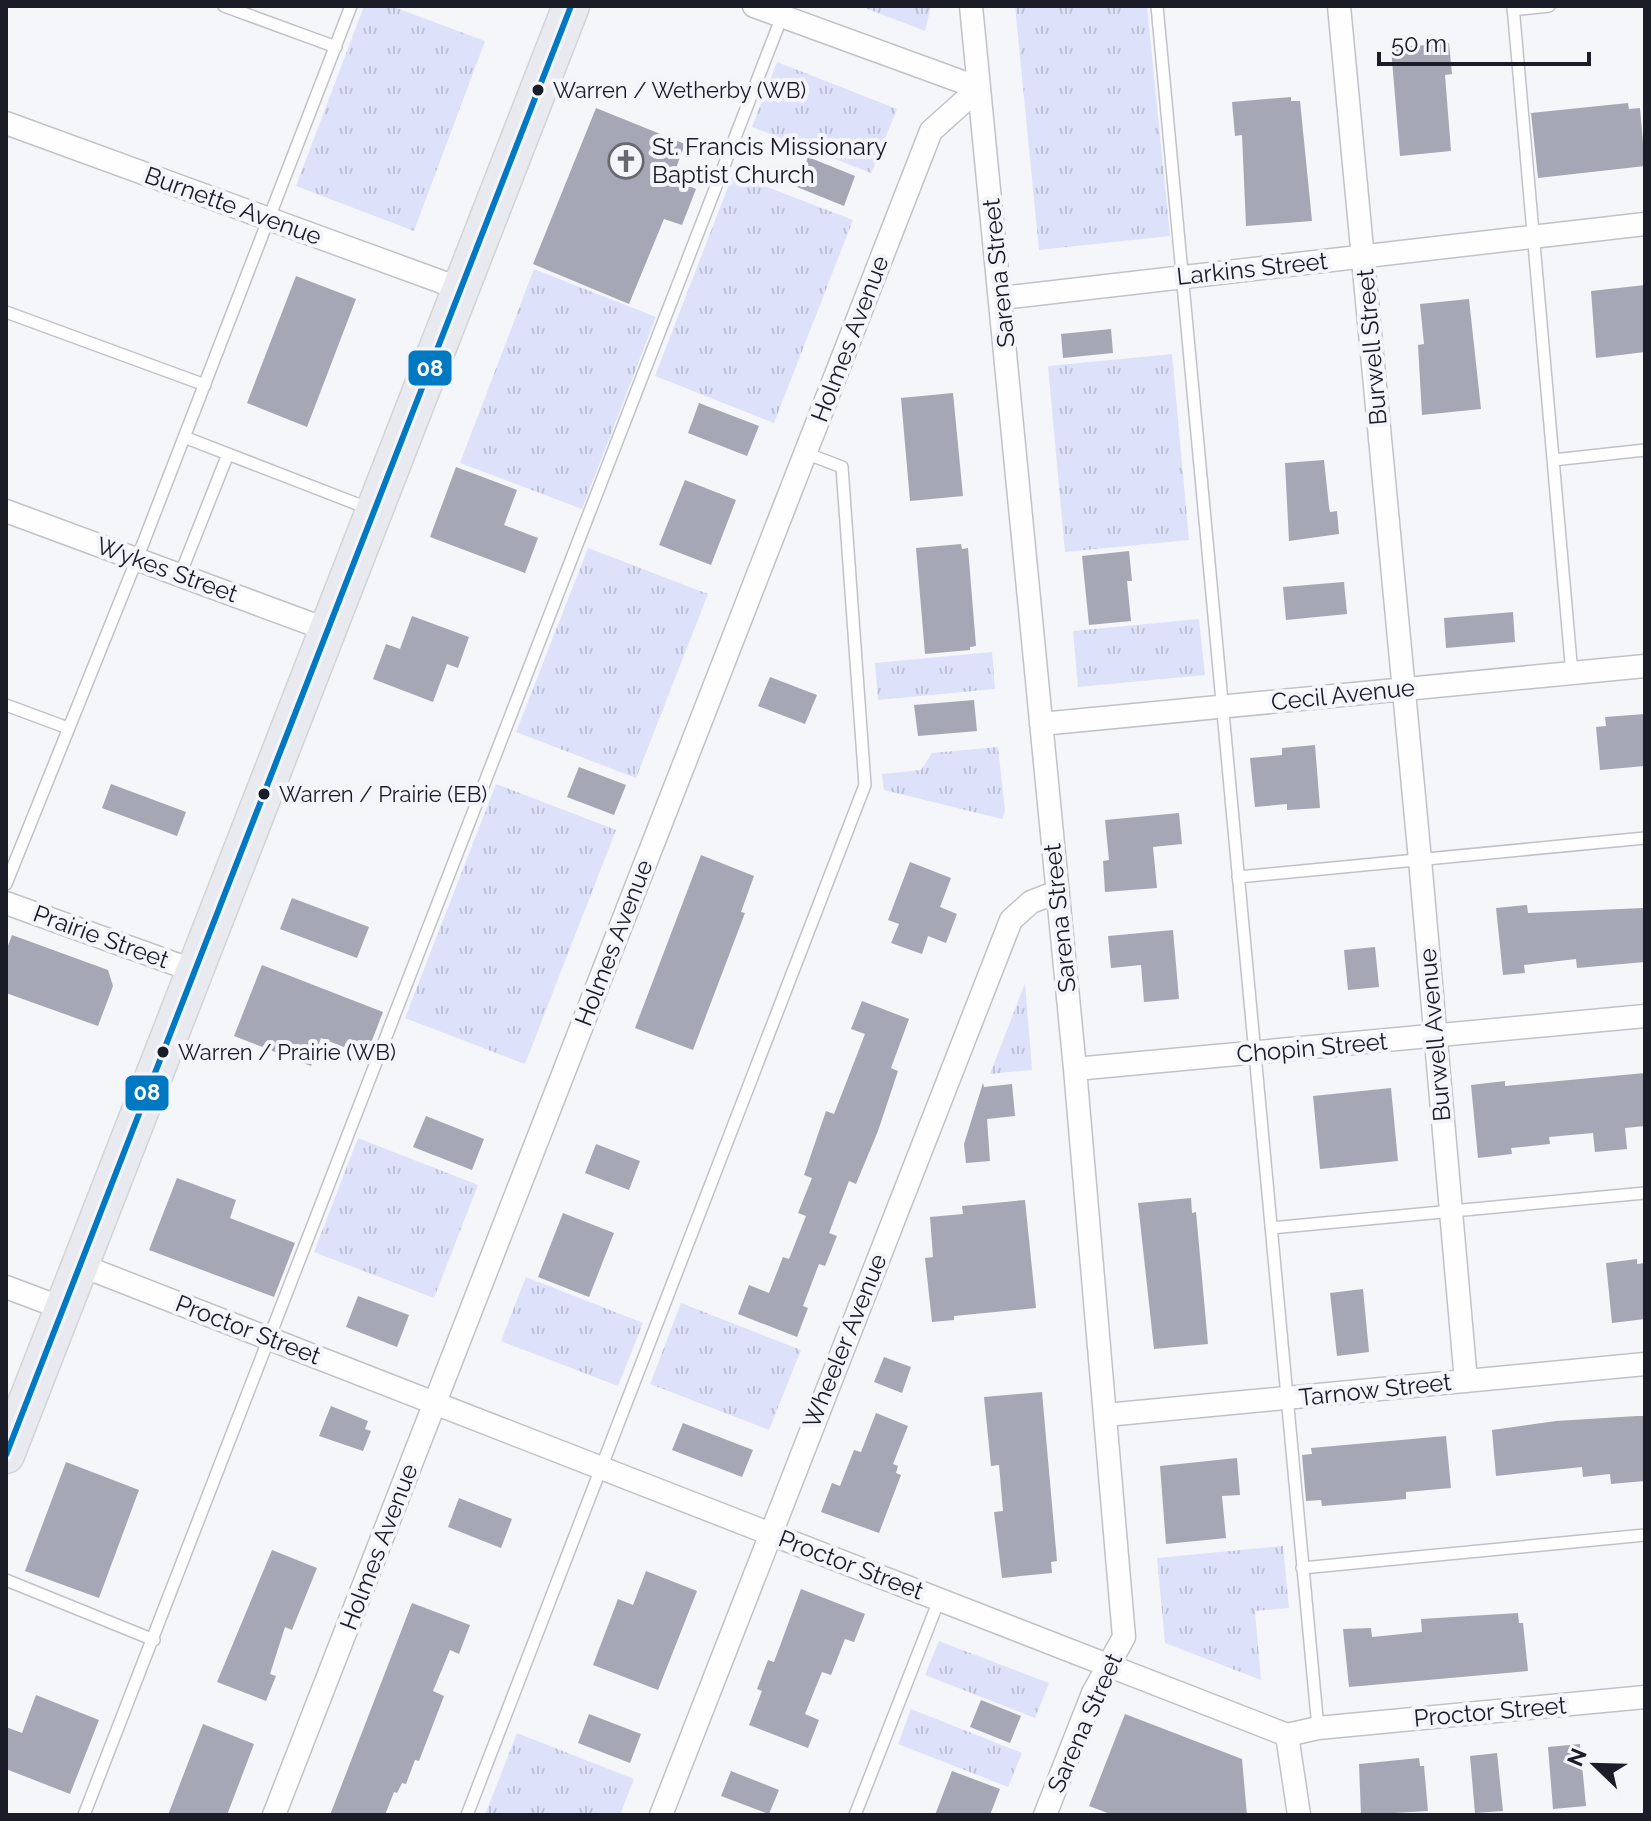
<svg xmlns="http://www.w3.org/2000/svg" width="1651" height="1821" font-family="Raleway,sans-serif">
	<defs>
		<pattern id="grass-tufts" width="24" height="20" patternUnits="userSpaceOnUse" patternTransform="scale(2)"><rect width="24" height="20" fill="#dde2fa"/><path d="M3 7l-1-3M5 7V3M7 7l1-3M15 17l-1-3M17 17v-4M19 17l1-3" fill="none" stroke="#bdc1d6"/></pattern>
	</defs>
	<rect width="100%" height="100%" fill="#f5f6f9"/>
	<path fill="url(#grass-tufts)" d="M364,6H391L485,41L414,231L296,186Z
		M860,6H931L925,31Z
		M1015,6H1147L1170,236L1039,250Z
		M777,62L897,109L871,173L752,127Z
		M733,174L853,220L774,423L655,376Z
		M534,269L656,317L582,509L460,463Z
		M1172,354L1189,540L1065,552L1048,366Z
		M588,548L708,594L636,778L516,732Z
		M1199,619L1205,675L1078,687L1073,631Z
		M992,652L995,689L878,700L875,663Z
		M998,747L1005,810L1002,819L884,790L882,774L921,770L932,753Z
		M496,784L616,830L525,1064L405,1018Z
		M1025,983L1032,1070L990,1074Z
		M358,1138L478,1185L434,1298L314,1252Z
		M526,1277L643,1323L618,1386L501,1341Z
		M681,1303L801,1350L769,1430L650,1384Z
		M1283,1546L1289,1608L1255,1611L1261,1680L1165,1643L1157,1558Z
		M939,1641L1049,1683L1035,1718L925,1675Z
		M911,1709L1022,1753L1008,1787L898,1744Z
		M517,1733L634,1779L620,1815H485Z"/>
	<path fill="#a5a7b5" d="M1449,43L1452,74L1445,75L1451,151L1400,156L1391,48Z
		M1291,97V101H1300L1312,221L1246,226L1242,135L1235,136L1232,102Z
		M1628,103L1629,109L1640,108L1645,166L1538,178L1531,113Z
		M596,108L685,144L672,179L696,189L682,225L664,219L629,304L533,264Z
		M808,157L855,176L844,206L797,187Z
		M296,276L356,299L307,427L247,403Z
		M1645,285V352L1596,358L1591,291Z
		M1469,299L1481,409L1422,415L1418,345L1424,344L1420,304Z
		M1111,329L1113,353L1063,358L1061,334Z
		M953,393L963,496L910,501L901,398Z
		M699,403L759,426L747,456L688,433Z
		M1324,460L1329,507L1330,512L1337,511L1339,534L1289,541L1285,463Z
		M456,467L517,490L504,525L538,538L525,573L430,537Z
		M685,480L736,500L711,565L659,545Z
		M961,544L962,549L968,548L976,646L970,647V650L925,654L916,548Z
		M1129,551L1132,581H1127L1131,621L1089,625L1082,556Z
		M1344,582L1347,614L1286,620L1283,587Z
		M1513,612L1515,642L1446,648L1444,618Z
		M412,616L469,637L458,668L447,664L433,702L373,679L386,644L400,649Z
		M770,677L817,695L805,724L758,706Z
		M974,700L977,731L918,736L914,705Z
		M1645,714V766L1600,770L1596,727L1606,726L1605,717Z
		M1315,745L1320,808L1287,810V804L1255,807L1250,758L1282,755V748Z
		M579,767L626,785L614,815L567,797Z
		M111,784L186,812L177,836L102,808Z
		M1179,813L1182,844L1153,847L1157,888L1105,892L1103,861L1109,860L1105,820Z
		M701,855L754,876L741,912L745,913L693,1050L635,1028Z
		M910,862L951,878L940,907L957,914L946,943L928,936L922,954L891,943L899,924L888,920Z
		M292,898L369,927L357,958L280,929Z
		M1527,905L1528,913L1643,908L1645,962L1577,968L1576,959L1524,965L1525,973L1503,975L1496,908Z
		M1173,930L1179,999L1144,1002L1141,965L1111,968L1108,936Z
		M12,935L108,970L113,986L98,1026L6,993V951Z
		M1375,947L1379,987L1348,990L1344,950Z
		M262,965L383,1012L366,1056L321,1038L311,1066L234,1036Z
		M862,1001L909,1019L891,1068L898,1071L878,1131L856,1184L849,1181L829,1233L837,1236L825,1266L819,1264L803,1306L808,1308L797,1337L738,1314L749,1285L769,1293L783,1257L789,1259L806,1216L798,1213L812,1178L804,1175L826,1111L834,1114L865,1034L851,1029Z
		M1645,1073V1126L1625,1128L1627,1149L1595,1152L1593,1133L1549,1137L1550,1144L1511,1148L1512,1154L1478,1158L1471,1085L1505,1081V1086Z
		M983,1083L984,1087L1012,1084L1015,1116L987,1119L990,1161L966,1163L964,1144Z
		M1391,1088L1398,1161L1320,1169L1313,1096Z
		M426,1116L484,1139L472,1170L413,1147Z
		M596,1144L640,1161L629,1190L585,1173Z
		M177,1178L236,1200L230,1218L295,1243L274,1297L149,1250Z
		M1191,1198L1192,1213L1196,1212L1208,1344L1154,1349L1138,1203Z
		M1025,1200L1036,1308L954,1316V1320L932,1322L925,1258L933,1257L930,1217L963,1214L962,1206Z
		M563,1213L614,1233L589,1297L538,1277Z
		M1637,1259V1264L1645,1263V1319L1612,1323L1606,1263Z
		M1363,1289L1369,1352L1337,1356L1330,1293Z
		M358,1296L409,1315L397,1347L346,1327Z
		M884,1357L911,1367L902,1393L874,1382Z
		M1042,1392L1057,1561L1051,1562L1052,1573L1002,1578L994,1512L1003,1511L999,1465L991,1466L984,1397Z
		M331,1406L368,1421L365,1429L371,1431L363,1451L319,1436Z
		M876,1413L908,1426L893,1464L898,1466L896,1473L901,1475L879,1533L821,1512L832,1483L840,1486L854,1450L861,1452Z
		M1637,1416H1645V1481L1611,1484L1610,1474L1583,1477L1582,1467L1496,1476L1492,1430L1556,1421Z
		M683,1423L753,1450L742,1477L672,1450Z
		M1446,1436L1451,1488L1406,1492V1499L1385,1501L1322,1506L1321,1500L1306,1501L1302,1455L1312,1454L1311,1448Z
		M1237,1458L1240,1495L1222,1496L1226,1538L1166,1544L1160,1466Z
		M66,1462L139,1490L99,1598L25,1571Z
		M459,1498L512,1519L501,1548L448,1527Z
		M272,1550L317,1568L292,1630L285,1627L270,1674L276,1676L266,1701L217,1682Z
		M646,1571L697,1591L658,1690L593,1665L618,1599L633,1605Z
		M801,1589L865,1614L854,1642L845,1639L831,1675L822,1672L805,1714L819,1720L808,1748L749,1725L762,1691L757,1689L768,1660L774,1662Z
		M412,1603L470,1625L459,1654L450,1650L433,1691L444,1696L419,1761L415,1760L406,1784L402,1783L397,1793L394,1792L385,1815H330Z
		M1518,1613L1519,1623H1523L1528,1671L1349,1687L1343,1629L1371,1628L1372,1637L1422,1632L1421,1619Z
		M36,1695L99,1720L70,1794L6,1769V1727L22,1733Z
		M981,1700L1021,1716L1010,1743L970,1727Z
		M589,1714L641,1734L630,1763L578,1743Z
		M1125,1714L1242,1759L1247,1815H1113L1089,1806Z
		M203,1724L254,1744L240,1781L227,1815H168Z
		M1580,1744L1586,1806L1553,1809L1548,1747Z
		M1497,1753L1503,1811L1475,1813L1470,1756Z
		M1419,1758L1420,1766H1424L1428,1811L1361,1815L1359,1764Z
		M731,1771L779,1790L769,1814L721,1796Z
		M952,1771L1000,1789L990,1815H935Z"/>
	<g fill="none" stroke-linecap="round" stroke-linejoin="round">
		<defs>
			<path id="service" d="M224,6L336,47
				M1157,6L1318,1728
				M1513,6L1572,674
				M1513,10L1549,6
				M6,312L205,385
				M184,437L370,509
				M1553,460L1645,450
				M180,575L228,454
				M6,705L68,728
				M1238,877L1645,838
				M6,884L137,559L351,6
				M1271,1228L1645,1193
				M1302,1568L1645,1535
				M6,1580L154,1640
				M84,1815L786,6
				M467,1815L865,785L842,467L805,453
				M855,1815L939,1600"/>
			<path id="minor" d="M754,6L979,88
				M971,6L1075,1069L1124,1637L1093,1693L1045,1815
				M1339,6L1420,860L1466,1381
				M6,123L461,289
				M1002,298L1645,224
				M6,511L328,630
				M1041,724L1645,666
				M6,903L195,971
				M1075,1069L1645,1016
				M80,1265L1287,1735L1318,1728L1645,1697
				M6,1287L62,1308
				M1106,1415L1645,1364
				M1287,1735L1299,1815
				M274,1815L931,131L979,88
				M661,1815L1011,920L1031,902L1057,892"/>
			<path id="primary" d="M6,1455L571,6"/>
		</defs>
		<use href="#service" stroke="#c1c2c9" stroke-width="14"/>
		<use href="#minor" stroke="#c1c2c9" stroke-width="25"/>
		<use href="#primary" stroke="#d2d3d6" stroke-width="39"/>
		<use href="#service" stroke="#fefefe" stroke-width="11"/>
		<use href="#minor" stroke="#fefefe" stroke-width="22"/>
		<use href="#primary" stroke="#e9eaef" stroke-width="36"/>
		<defs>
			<path id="bus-1" d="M6,1455L571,6"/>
		</defs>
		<use href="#bus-1" stroke="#f3f5fb" stroke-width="12"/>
		<use href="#bus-1" stroke="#0079c2" stroke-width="6"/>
	</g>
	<defs>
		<symbol id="church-ring" viewBox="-11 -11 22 22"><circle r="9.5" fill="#f3f5fb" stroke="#676870" stroke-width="1.5"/><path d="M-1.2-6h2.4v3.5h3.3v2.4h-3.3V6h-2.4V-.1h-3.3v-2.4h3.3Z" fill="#676870"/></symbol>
	</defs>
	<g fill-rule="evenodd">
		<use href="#church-ring" x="606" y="141" width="40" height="40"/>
	</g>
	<g fill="#1a1c27" stroke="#f3f5fb" stroke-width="3">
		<circle cx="538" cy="90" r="7"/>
		<circle cx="264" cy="794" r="7"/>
		<circle cx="163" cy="1052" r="7"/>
	</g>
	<g text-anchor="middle" stroke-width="8" stroke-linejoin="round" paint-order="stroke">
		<g font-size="22" fill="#1a1c27" stroke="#f3f5fb" text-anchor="start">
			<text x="553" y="98">Warren / Wetherby (WB)</text>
			<text x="279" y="802">Warren / Prairie (EB)</text>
			<text x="178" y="1060">Warren / Prairie (WB)</text>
		</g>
		<g font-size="24" fill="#1a1c27" stroke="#f3f5fb" text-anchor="start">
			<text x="652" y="155">St. Francis Missionary<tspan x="652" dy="28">Baptist Church</tspan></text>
		</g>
		<g font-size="24" fill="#1a1c27" stroke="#f3f5fb">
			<text transform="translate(233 206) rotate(20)" y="8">Burnette Avenue</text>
			<text transform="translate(1252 269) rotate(-6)" y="8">Larkins Street</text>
			<text transform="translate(999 273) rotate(-96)" y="8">Sarena Street</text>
			<text transform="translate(850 339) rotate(-69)" y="8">Holmes Avenue</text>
			<text transform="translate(1372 347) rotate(-95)" y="8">Burwell Street</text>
			<text transform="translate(167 570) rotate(20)" y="8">Wykes Street</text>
			<text transform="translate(1343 695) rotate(-6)" y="8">Cecil Avenue</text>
			<text transform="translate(1060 918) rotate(-96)" y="8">Sarena Street</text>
			<text transform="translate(101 937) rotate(20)" y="8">Prairie Street</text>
			<text transform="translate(614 943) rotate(-69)" y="8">Holmes Avenue</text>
			<text transform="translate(1435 1035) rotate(-95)" y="8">Burwell Avenue</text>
			<text transform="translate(1312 1048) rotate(-5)" y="8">Chopin Street</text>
			<text transform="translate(248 1330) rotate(21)" y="8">Proctor Street</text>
			<text transform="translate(845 1341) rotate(-68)" y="8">Wheeler Avenue</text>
			<text transform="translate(1375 1390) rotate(-6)" y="8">Tarnow Street</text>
			<text transform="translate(379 1547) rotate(-69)" y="8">Holmes Avenue</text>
			<text transform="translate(851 1565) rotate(21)" y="8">Proctor Street</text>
			<text transform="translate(1490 1712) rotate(-5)" y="8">Proctor Street</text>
			<text transform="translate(1085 1723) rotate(-66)" y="8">Sarena Street</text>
		</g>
	</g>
	<g stroke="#f3f5fb" stroke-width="3">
		<rect x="407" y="349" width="46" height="38" rx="8" fill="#0079c2"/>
		<rect x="124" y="1074" width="46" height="38" rx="8" fill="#0079c2"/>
	</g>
	<g font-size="22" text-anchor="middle" font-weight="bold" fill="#fff">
		<text x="430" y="376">08</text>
		<text x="147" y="1100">08</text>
	</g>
	<rect width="1651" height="1821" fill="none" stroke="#1a1c27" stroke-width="16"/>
	<g transform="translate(1595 1765) rotate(293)" stroke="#f3f5fb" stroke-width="6" paint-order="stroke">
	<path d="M0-6L14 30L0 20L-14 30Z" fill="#1a1c27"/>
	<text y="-12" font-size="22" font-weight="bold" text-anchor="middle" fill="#1a1c27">N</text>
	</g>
	<path d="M1379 52v12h210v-12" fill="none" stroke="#1a1c27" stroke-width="4"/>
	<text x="1391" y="52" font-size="24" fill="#1a1c27" stroke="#f3f5fb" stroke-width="6" paint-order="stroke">50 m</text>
</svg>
